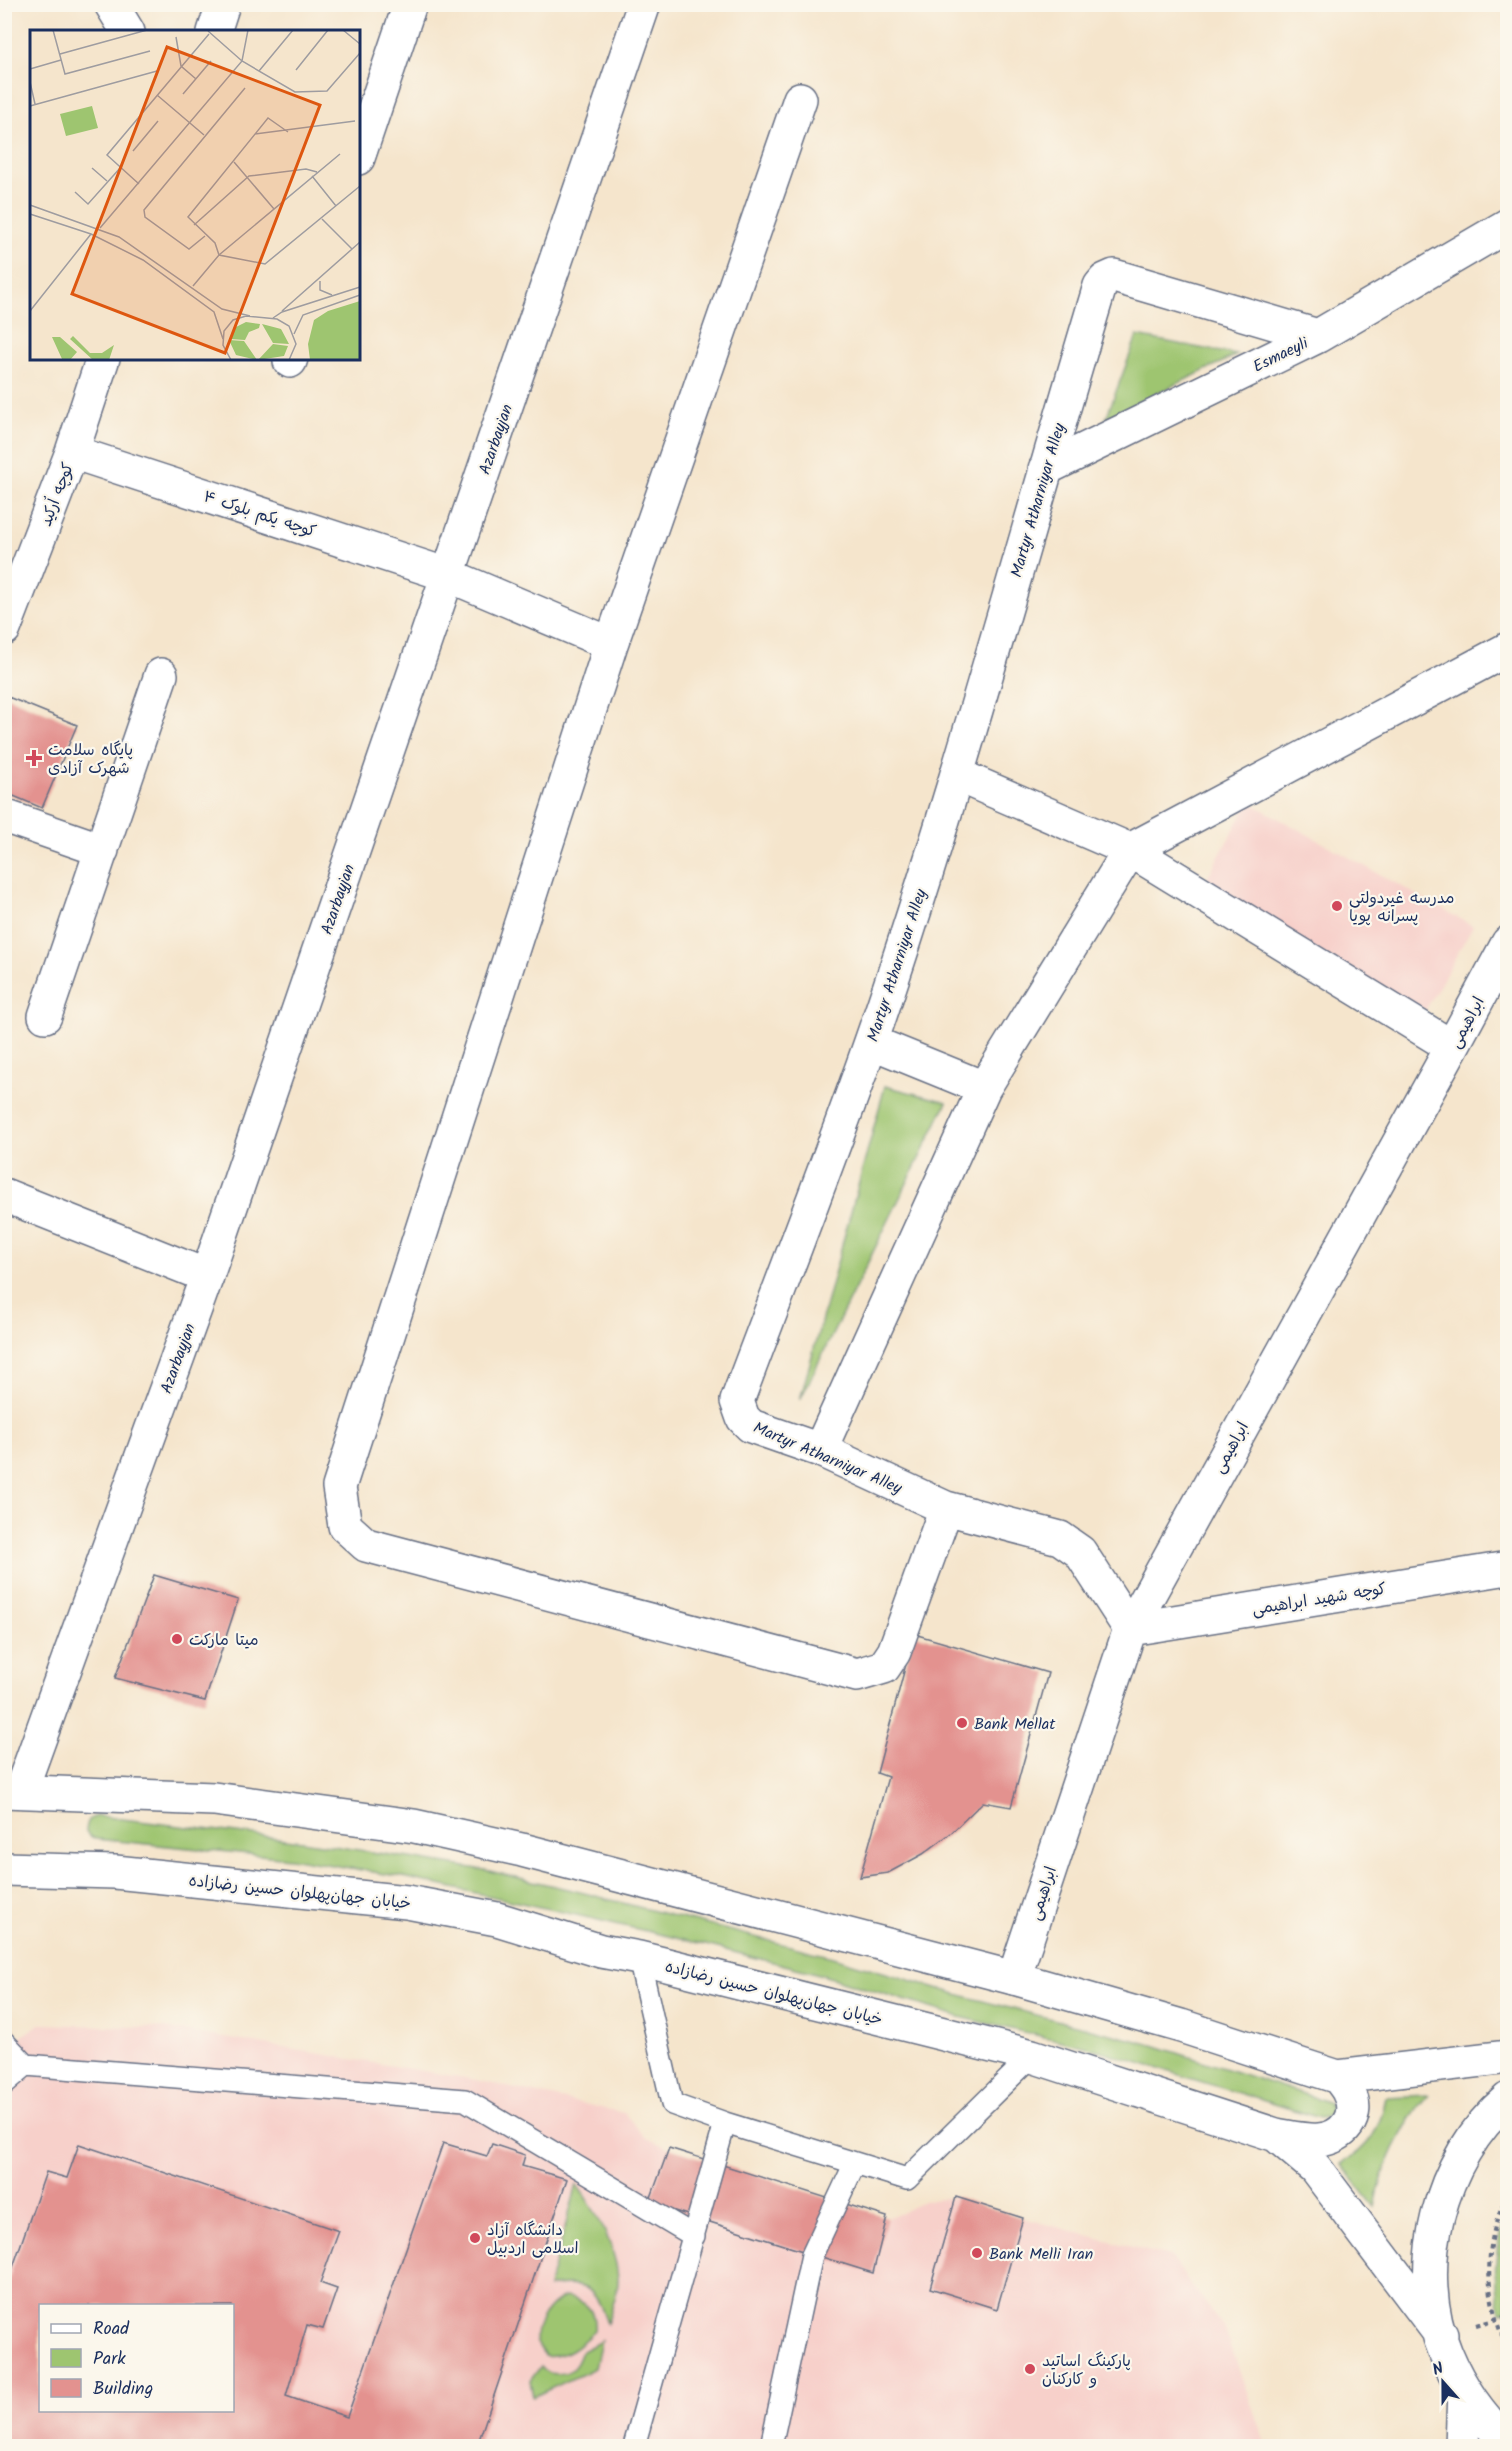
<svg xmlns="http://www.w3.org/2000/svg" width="1512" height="2451" font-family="Kalam,'Playpen Sans Arabic',sans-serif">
	<rect width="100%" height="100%" fill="#fbf7ec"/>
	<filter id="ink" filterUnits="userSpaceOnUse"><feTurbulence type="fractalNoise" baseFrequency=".0167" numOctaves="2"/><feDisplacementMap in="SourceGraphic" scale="12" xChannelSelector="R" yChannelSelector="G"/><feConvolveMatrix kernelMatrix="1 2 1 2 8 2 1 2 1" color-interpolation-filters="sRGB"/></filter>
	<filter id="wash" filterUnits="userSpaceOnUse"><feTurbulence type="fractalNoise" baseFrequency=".008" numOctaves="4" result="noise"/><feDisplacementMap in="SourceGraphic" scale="24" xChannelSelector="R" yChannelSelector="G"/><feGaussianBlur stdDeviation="1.35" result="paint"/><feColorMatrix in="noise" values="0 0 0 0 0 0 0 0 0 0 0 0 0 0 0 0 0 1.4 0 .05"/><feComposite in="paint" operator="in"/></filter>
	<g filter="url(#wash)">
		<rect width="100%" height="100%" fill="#f5e5cc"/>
		<path fill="#f7d0ca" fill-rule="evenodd" d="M1249,802L1473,926L1425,1011L1202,887Z
			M40,2024L164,2028L471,2079L624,2113L646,2138L669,2148L887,2217L900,2214L923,2201L956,2197L997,2308L1023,2218L1170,2257L1224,2327L1266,2446H5V2047ZM40,2306H232V2410H40Z"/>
		<path fill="#9ec570" stroke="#5c7a67" stroke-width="1.5" d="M1137,336L1237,355L1106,418Z
			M885,1086L947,1102L800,1400Z
			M98,1816L302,1841L485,1870L580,1892L829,1956L967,1997L1153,2045L1322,2100L1329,2103L1331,2112L1326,2117L1320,2118L1091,2048L960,2017L812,1972L698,1943L572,1914L403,1877L290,1858L96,1839L89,1836L86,1831C87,1822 88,1818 98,1816Z
			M1428,2095C1402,2127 1382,2167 1375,2207L1341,2164C1370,2147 1380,2130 1386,2097Z
			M577,2185C596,2211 615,2244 618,2278C619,2291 611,2310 607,2323C596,2287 585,2281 548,2287Z
			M1507,2207V2310L1501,2312C1490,2276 1497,2242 1507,2207Z
			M565,2297C585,2300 596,2309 594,2331C581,2344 564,2359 545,2356C543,2352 539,2347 537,2343C532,2326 550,2303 565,2297Z
			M601,2341L595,2368L533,2397L530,2381L541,2366L548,2373C569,2376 576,2370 582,2351Z"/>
		<g id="blocks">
			<path fill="#e3928f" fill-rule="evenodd" d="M8,697L77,725L42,808L4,792V709Z
				M154,1575L238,1600L205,1701L115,1678Z
				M914,1634L1048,1673L1011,1807L983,1802L951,1833L923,1854L888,1873L860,1877L888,1777L877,1773Z
				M443,2143L487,2156L492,2144L525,2155L522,2166L567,2179L477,2446H4V2293L46,2172L67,2178L79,2144L339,2231L320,2283L337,2289L323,2329L307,2325L286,2396L347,2417ZM40,2306H232V2410H40Z
				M669,2148L887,2217L873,2273L649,2203Z
				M956,2197L1023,2218L997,2309L930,2288Z"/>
		</g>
	</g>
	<g filter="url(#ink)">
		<use href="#blocks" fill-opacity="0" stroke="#676f84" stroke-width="1.5"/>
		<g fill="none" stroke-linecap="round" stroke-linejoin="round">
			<defs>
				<path id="service" d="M639,1958L672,2104L725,2123L907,2179L1032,2056
					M4,2042L26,2065L4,2084
					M26,2065L465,2100L694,2236
					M634,2446L725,2123
					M771,2446L812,2255L855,2163"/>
				<path id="minor" d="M111,4L128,32
					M214,32L223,4
					M800,99L611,644L339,1487L345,1526L366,1545L857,1675L884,1667L894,1652L946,1508
					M358,158L410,4
					M1318,336L1114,276L1105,280L1100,286C1024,538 957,793 871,1042C829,1162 782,1281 737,1401L743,1418L751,1426L820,1450L946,1508L1060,1538L1080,1552L1130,1629L1508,1568
					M290,361L291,358
					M72,452L448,575L611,644
					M1045,469L1318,336L1508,225
					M4,629L72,452L103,358
					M957,775L1130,850L1452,1047
					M4,816L102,850
					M45,1016L161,675
					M871,1042L984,1088
					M4,1195L207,1276
					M820,1450L984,1088L1130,850L1508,649
					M1014,1978L1130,1629L1452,1047L1508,943"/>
				<path id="tertiary" d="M21,1790L207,1276L644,4"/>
				<path id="secondary" d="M4,1791L214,1799L414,1826L522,1850L1014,1978L1181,2026L1338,2077L1508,2057
					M4,1869L115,1872L407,1902L497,1919L601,1951L639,1958L1032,2056L1276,2135L1315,2168L1441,2335
					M1508,2099C1439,2158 1410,2269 1446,2354C1460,2388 1481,2417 1508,2443
					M1276,2135C1289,2137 1305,2141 1319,2140C1343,2138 1361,2117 1349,2093C1347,2088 1342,2082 1338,2077"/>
				<path id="trunk" d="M1462,2446L1464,2391"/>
			</defs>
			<use href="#service" stroke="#676f84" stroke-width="24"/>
			<use href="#minor" stroke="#676f84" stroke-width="36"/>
			<use href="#tertiary" stroke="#676f84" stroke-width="36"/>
			<use href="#secondary" stroke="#676f84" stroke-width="36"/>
			<use href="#trunk" stroke="#676f84" stroke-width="36"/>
			<path stroke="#676f84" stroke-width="4" stroke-dasharray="4.5 4.5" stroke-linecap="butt" d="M1508,2194C1482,2242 1484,2301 1508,2349
				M1476,2325L1508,2316"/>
			<use href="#service" stroke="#fff" stroke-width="21"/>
			<use href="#minor" stroke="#fff" stroke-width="33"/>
			<use href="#tertiary" stroke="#fff" stroke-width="33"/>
			<use href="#secondary" stroke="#fff" stroke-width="33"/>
			<use href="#trunk" stroke="#fff" stroke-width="33"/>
		</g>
	</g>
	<g fill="#d1495b" stroke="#fbf7ec" stroke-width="2">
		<path d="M31 749h6v6h6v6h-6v6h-6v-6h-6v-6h6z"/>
		<circle cx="1337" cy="906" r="6"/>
		<circle cx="177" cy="1639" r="6"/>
		<circle cx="962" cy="1723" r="6"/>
		<circle cx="475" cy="2238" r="6"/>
		<circle cx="977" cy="2253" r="6"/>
		<circle cx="1030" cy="2369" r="6"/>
	</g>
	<g text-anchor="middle" stroke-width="4.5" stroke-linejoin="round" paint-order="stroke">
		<g font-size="16" fill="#1b2f5e" stroke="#fbf7ec">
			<text transform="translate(1280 354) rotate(-26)" y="6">Esmaeyli</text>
			<text transform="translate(495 439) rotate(-71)" y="6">Azarbayjan</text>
			<text transform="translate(56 494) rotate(-69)" y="6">کوچه اُرکید</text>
			<text transform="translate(1037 500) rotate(-74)" y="6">Martyr Atharniyar Alley</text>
			<text transform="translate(260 513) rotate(18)" y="6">کوچه یکم بلوک ۴</text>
			<text transform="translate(337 899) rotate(-71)" y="6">Azarbayjan</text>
			<text transform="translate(896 965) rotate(-72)" y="6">Martyr Atharniyar Alley</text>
			<text transform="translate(1466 1022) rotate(-62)" y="6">ابراهیمی</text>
			<text transform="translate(177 1358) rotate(-70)" y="6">Azarbayjan</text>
			<text transform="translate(1230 1447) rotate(-61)" y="6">ابراهیمی</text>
			<text transform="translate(828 1457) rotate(23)" y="6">Martyr Atharniyar Alley</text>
			<text transform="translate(1319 1598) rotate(-9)" y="6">کوچه شهید ابراهیمی</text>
			<text transform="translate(300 1891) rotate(6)" y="6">خیابان جهان‌پهلوان حسین رضا‌زاده</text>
			<text transform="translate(1042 1893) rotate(-72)" y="6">ابراهیمی</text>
			<text transform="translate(774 1992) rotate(14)" y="6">خیابان جهان‌پهلوان حسین رضا‌زاده</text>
		</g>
		<g font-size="16" fill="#1b2f5e" stroke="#fbf7ec" text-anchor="start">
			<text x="48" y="755">پایگاه سلامت<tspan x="48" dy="18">شهرک آزادی</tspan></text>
			<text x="1349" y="903">مدرسه غیردولتی<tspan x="1349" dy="18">پسرانه پویا</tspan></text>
			<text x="189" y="1645">میتا مارکت</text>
			<text x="974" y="1729">Bank Mellat</text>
			<text x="487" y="2235">دانشگاه آزاد<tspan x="487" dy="18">اسلامی اردبیل</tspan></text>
			<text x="989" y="2259">Bank Melli Iran</text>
			<text x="1042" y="2366">پارکینگ اساتید<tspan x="1042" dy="18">و کارکنان</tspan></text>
		</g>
	</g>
	<g transform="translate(30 30)">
		<rect width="330" height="330" fill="#f5e5cc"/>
		<path d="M62,76L68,98L36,106L30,84ZM330,271V330H280L278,314L284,290L298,281ZM216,292L230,294L229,298L219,302L215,310L200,309L204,298ZM232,294L251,299L259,314L243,313ZM43,306L60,323H72L84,315L79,330H63L40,309ZM22,307H30L47,322L40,330L32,329ZM199,310L214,311L227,330L206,325ZM243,314L258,316L254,326L228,330Z" fill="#9ec570"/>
		<path fill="none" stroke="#9e9ca0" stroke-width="1.5" d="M23,0L35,44L120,21M313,0L330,14M178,1L212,31L265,62L297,61L330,23M146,7L151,36L166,49M30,24L117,0M0,39L31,30M266,40L298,0M229,41L263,0M0,52L5,74M153,64L181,31M127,65L174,105M0,76L127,41M258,102L238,88L158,187L185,213L189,225L235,234L330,156M225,104L325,91M103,121L128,91M204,132L244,179M62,138L77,151M282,146L306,176M109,154L77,125L179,4M45,162L58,174L91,137M0,175L89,207L192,279L220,286M0,184L61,204L113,230L184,282L193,309M292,189L322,219M164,195L219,146L276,139L287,142M70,198L212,31L218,0M175,206L159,219L115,187L114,180L215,58M290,251V260L302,265M163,256L189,225L310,124M0,281L61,204M252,281L330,212M243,288L252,282L330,257M264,304L273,285L330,265M201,330L193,315L194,301L203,290L216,286L247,289L259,296L266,314L259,330"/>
		<path fill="#de5710" fill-opacity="0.15" stroke="#de5710" stroke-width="3" d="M137,17L290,75L195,323L42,264Z"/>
		<rect width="330" height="330" fill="none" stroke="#1b2f5e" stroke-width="3"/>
	</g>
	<rect width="1512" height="2451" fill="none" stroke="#fbf7ec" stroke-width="24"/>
	<rect x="39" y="2304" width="195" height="108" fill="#fbf7ec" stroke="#a1a7b3" stroke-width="1.5"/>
	<rect x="51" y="2324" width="30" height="9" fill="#ffffff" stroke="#a1a7b3" stroke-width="1.5"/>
	<text x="93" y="2334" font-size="18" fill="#1b2f5e">Road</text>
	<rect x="51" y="2349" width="30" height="18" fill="#9ec570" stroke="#a1a7b3" stroke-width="1.5"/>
	<text x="93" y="2364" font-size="18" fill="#1b2f5e">Park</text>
	<rect x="51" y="2379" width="30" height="18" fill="#e3928f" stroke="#a1a7b3" stroke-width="1.5"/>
	<text x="93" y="2394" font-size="18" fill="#1b2f5e">Building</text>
	<g transform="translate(1443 2382) rotate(339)" stroke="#fbf7ec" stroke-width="4.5" paint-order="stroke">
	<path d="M0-4.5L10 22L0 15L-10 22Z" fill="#1b2f5e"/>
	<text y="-9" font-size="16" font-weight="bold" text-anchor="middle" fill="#1b2f5e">N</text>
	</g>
</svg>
